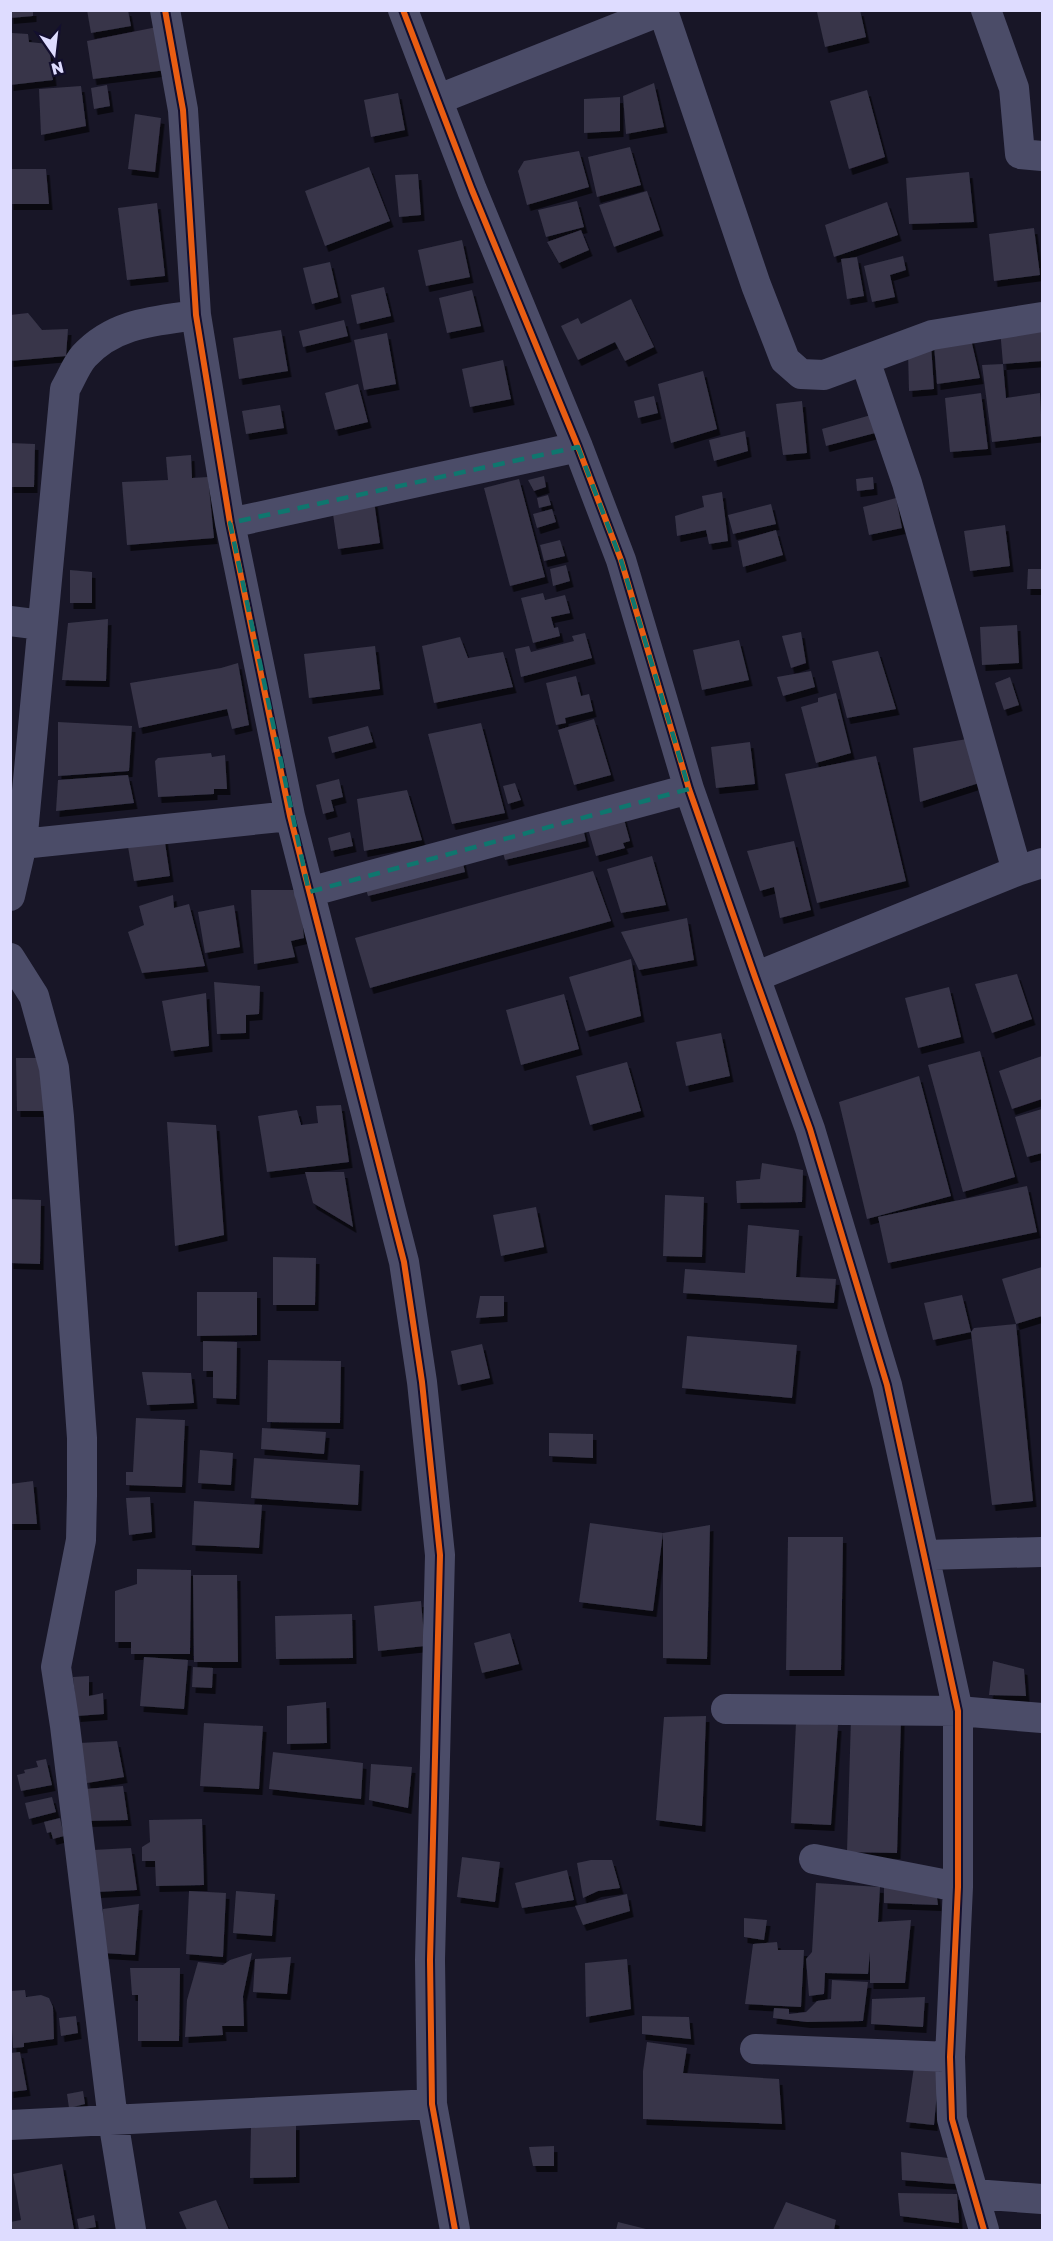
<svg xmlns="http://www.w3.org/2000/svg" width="1053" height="2241" font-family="'Golos Text',sans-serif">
	<defs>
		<filter id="shadow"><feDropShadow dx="3.5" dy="6" stdDeviation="0" flood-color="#0009"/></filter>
	</defs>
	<rect width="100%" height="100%" fill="#181627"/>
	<path fill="#373548" filter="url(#shadow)" d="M10,10H33V16L10,18Z
		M87,10H128L131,26L91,33Z
		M824,10H860L866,37L825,47L817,12Z
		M167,25L175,69L93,79L87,41Z
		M12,33L28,34L29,42L49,44L53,80L10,85Z
		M654,83L664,127L626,134L623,96Z
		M107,85L110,106L94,109L91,88Z
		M81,86L86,126L41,135L39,89Z
		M867,90L885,157L849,169L830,101Z
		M398,93L405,130L371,137L364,100Z
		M620,97V131L584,133V99Z
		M135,114L161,118L155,172L128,169Z
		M630,147L641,185L597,197L588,157Z
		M579,151L589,187L527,205L518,171L524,161Z
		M369,167L390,221L325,246L305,191Z
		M10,169H46L49,204H10Z
		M969,172L974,222L909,224L906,178Z
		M418,174L421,215L399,217L395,175Z
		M647,191L660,230L614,247L599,205Z
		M577,201L584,227L546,237L538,210Z
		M887,202L898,235L834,257L825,225Z
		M157,203L165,276L127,280L118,208Z
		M1034,228L1040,275L994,281L989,234Z
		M581,230L589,250L559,263L547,242Z
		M462,240L470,277L426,286L418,250Z
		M903,256L906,270L890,275L895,297L872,302L864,266Z
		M857,257L864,296L847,299L841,259Z
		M330,262L338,297L312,304L303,268Z
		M384,287L391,316L357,324L351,295Z
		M472,290L481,326L447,333L439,298Z
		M631,299L654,347L625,361L615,342L578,360L561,326L578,318L581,324Z
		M28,313L42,330L68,329L66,356L10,361V315Z
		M344,320L348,336L303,347L299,331Z
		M1042,325V361L1003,364L1000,329Z
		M281,330L288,371L239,379L233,338Z
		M387,333L396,384L364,390L354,340Z
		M970,335L980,378L937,384L934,344Z
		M931,344L934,389L909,391L908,351Z
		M503,360L511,399L470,407L462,369Z
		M1003,364L1006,398L1040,393L1042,436L992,442L982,365Z
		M703,371L717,429L671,443L658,384Z
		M358,384L368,422L335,430L325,393Z
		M981,393L988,449L950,452L945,398Z
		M654,396L658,413L638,418L634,401Z
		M802,401L807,453L783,455L776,404Z
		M280,405L284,428L246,434L242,411Z
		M871,415L875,433L826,446L822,429Z
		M745,431L748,451L714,461L709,440Z
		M10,443L35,444L34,487H10Z
		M191,455L192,478L208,477L214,538L127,545L122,482L168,480L166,457Z
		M544,476L546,487L534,491L528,480Z
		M873,477L874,489L857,491L856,479Z
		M519,479L545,577L510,586L484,488Z
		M722,492L728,541L709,544L706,530L677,536L675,516L704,507L702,496Z
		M548,495L551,505L539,508L537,498Z
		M896,498L902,528L869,535L863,507Z
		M374,501L380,543L338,549L332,507Z
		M771,504L776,524L733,534L728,515Z
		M552,509L556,522L537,528L533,514Z
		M1005,525L1010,566L970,571L964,531Z
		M776,530L783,555L743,567L738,541Z
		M560,540L565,556L544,561L540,545Z
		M566,565L570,581L553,586L550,569Z
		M1028,569H1042V589H1027Z
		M70,570L92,572V603H70Z
		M543,593L545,600L565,595L570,613L551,617L554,628L558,627L560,636L533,643L521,598Z
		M108,619L106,681L62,680L68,623Z
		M1017,625L1019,663L982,665L980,627Z
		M801,632L806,663L791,668L782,636Z
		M585,633L592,658L521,677L515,649L529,646L531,652L574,641L572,636Z
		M460,637L468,658L503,652L513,687L434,703L422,646Z
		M739,640L749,680L702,690L693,650Z
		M375,646L380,689L309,698L304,654Z
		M878,651L896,709L847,718L832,661Z
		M238,663L249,725L232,729L227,709L139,728L130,683L221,668Z
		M811,671L815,687L783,696L777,677Z
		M576,676L581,696L589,694L593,711L565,718L566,723L556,725L546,683Z
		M1010,677L1019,705L1004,710L995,683Z
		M836,693L851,753L816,763L801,707L818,702V698Z
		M594,719L611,775L574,785L558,730Z
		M58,722L132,726L129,771L58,776Z
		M481,723L505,813L452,824L428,734Z
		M368,726L373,742L332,753L328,737Z
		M967,739L979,783L920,802L913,748Z
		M750,742L755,784L716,788L711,747Z
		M211,753L212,757L225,755L227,789H214V794L158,797L155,761L158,758Z
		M876,756L906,881L817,903L785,774Z
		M128,775L134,803L56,811L58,780Z
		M339,779L343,797L331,800L334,811L323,814L316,785Z
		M515,783L521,800L508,804L503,786Z
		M407,790L422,840L364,851L357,799Z
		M622,812L630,841L623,843L625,848L596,856L586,822Z
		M582,824L586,841L505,860L501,845Z
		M350,832L353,846L331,851L328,838Z
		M164,836L170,876L134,881L127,841Z
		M794,841L811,910L780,918L774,887L760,891L747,851Z
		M652,856L666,905L621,913L607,869Z
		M462,859L465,872L368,896L364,883Z
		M593,871L611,921L370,988L355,938Z
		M251,890H299L304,938L291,941L295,957L254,964Z
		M173,895L174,908L189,904L205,966L142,973L128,932L144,925L139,906Z
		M234,905L240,947L205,953L198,912Z
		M687,918L694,960L639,970L621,932Z
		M631,959L641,1016L586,1031L569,977Z
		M1017,974L1032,1019L992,1033L975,984Z
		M214,982L260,986L259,1014L246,1015V1033L217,1034Z
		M949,987L961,1037L918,1048L905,998Z
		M206,993L209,1046L171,1051L162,1001Z
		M564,994L579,1049L521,1065L506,1010Z
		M721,1033L730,1076L686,1086L676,1042Z
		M980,1051L1015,1177L963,1192L928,1065Z
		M1042,1056V1099L1012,1109L999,1071Z
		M16,1058H46L48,1111H17Z
		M627,1062L641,1111L590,1125L576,1076Z
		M919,1076L951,1196L867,1219L839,1102Z
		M341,1105L349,1162L267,1172L258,1116L297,1110L301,1125L318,1123L316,1106Z
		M1042,1109V1153L1027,1157L1015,1117Z
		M167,1122L216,1125L224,1235L175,1246Z
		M762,1163L803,1170L802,1202L737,1203L736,1181L760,1179Z
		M305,1172H344L353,1227L313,1203Z
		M1027,1186L1037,1232L888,1263L878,1217Z
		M665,1195L704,1197L702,1257L663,1256Z
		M10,1199L41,1200L40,1264L10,1263Z
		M536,1207L544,1247L501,1256L493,1215Z
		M748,1225L799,1230L796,1277L836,1279L834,1303L683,1293L685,1269L745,1273Z
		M273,1257L316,1258L315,1305H273Z
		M1042,1267V1316L1016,1324L1002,1279Z
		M197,1292H257V1335L197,1336Z
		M962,1295L971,1332L974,1328L1016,1324L1033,1501L992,1505L971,1332L933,1340L924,1303Z
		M480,1296H504V1316L476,1318Z
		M687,1336L797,1345L792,1398L682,1388Z
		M203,1341L237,1342L236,1399L213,1398V1371H203Z
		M482,1344L490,1378L458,1385L451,1351Z
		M268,1360L341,1361L340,1423L267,1422Z
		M142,1372L191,1373L194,1403L147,1405Z
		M136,1418L185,1420L182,1487L126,1485V1472H133Z
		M262,1428L326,1432L324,1454L261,1449Z
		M549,1433L593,1434V1458L549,1456Z
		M200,1450L233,1453L231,1485L198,1483Z
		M254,1458L360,1465L358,1505L251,1498Z
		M33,1481L37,1524H10V1484Z
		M150,1497L152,1532L129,1535L126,1498Z
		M194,1501L262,1505L259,1548L192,1545Z
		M590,1523L663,1533L653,1611L579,1602Z
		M710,1525L707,1659L663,1658V1533Z
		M788,1537H843L841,1670H786Z
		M137,1569L191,1570L190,1654H131V1642H115V1591L137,1584Z
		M193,1575H237L238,1662H194Z
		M421,1601L425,1646L378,1651L374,1606Z
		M352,1614L353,1658L276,1659L275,1616Z
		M510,1633L519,1664L482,1673L474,1643Z
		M144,1657L188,1660L184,1709L140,1706Z
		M993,1661L1024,1669L1026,1696L989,1695Z
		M193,1667L213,1668L212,1688L192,1687Z
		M89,1676V1696L103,1693L104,1714L77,1716L73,1677Z
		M326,1702L327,1743L287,1744V1706Z
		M706,1716L702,1826L656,1820L664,1717Z
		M851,1718L901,1720L897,1853L847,1852Z
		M204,1723L263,1726L259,1789L200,1786Z
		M796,1723L838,1725L831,1825L791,1823Z
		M117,1741L124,1777L87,1783L80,1743Z
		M273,1752L363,1763L361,1799L269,1789Z
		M46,1759L52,1785L21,1791L17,1775L25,1773L24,1770L38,1767L36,1761Z
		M371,1764L412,1767L408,1808L369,1800Z
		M123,1786L128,1820L85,1821V1789Z
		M52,1797L56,1812L29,1819L25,1803Z
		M60,1818L64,1836L53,1839L51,1832L47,1833L44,1822Z
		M202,1819L204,1885L156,1886L155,1861H142V1847L150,1842L149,1820Z
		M131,1848L137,1890L96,1892L93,1850Z
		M462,1857L500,1862L495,1902L457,1897Z
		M591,1860H612L620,1888L598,1891L583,1898L577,1863Z
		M567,1870L574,1900L522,1908L515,1883Z
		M816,1883L880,1887L878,1922L911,1920L905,1983H870V1952L868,1974L825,1973L824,1994L809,1996L806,1959L812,1952Z
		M884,1884L936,1890L938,1905L884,1903Z
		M189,1891L226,1893L223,1957L186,1954Z
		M236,1891L275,1894L272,1936L233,1933Z
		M627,1894L630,1911L583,1925L575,1906Z
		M139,1904L135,1955L104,1953L103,1909Z
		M744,1918L767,1920L764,1940L744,1937Z
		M777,1942L778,1950H804L801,2007L745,2004L753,1944Z
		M252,1953L243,1996L244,2026H222L223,2035L185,2037L187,2000L198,1962L223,1965L230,1960Z
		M291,1957L287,1994L253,1992L255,1959Z
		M627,1959L631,2009L586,2017L585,1963Z
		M130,1968H180L179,2041H138V1995H132Z
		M832,1980L868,1982L863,2021L807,2022L773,2018L774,2008L789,2009V2014L806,2012L817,2001L831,1999Z
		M25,1990L26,1997L41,1995L49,1998L53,2007L54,2039L24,2043V2047L13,2048L10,1991Z
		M925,1997L923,2027L871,2024L872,1999Z
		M76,2016L78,2033L61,2036L59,2018Z
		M642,2016L689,2017L691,2039L642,2034Z
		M647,2042L687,2048L683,2073L779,2079L782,2124L643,2119V2071Z
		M20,2052L27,2090L10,2092V2053Z
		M914,2067L939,2070L934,2125L906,2122Z
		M83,2091L85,2104L69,2108L67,2094Z
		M296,2124V2177L250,2178L251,2126Z
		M554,2146V2166H533L529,2147Z
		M901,2152L948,2158L956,2184L902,2180Z
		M62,2164L74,2230H10V2222L21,2220L13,2174Z
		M898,2193L957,2194L959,2223L900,2216Z
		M216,2200L229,2230H187L179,2212Z
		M786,2202L836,2220L834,2230H773Z
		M94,2215L96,2227L79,2230L77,2219Z
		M618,2222L650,2230H616Z"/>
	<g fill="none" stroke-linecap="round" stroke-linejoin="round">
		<path stroke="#4b4c68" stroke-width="30" d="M165,10L183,110L196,315L230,523L290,816L404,1262L422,1382L440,1555L430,1960L432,2104L455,2230
			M403,10L472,190L578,447L621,560L689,789L755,977L810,1129L887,1385L958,1711V1887L950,2057L952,2119L984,2230
			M986,10L1014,88L1020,154L1042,156
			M663,11L756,285L785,360L801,374L824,375L932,335L1042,317
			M439,99L663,10
			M865,360L907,483L1017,871
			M230,523L578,447
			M10,621L42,625
			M22,844L290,816
			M309,892L689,789
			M10,896L22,844L65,389C71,379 76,365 84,356C114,323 154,321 196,315
			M10,958L34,996L54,1068L59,1117L82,1438V1496L81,1540L56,1667L65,1726L113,2120L131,2230
			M755,977L1017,871L1042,863
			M925,1555L1042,1552
			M726,1709L958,1711L1042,1718
			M814,1859L958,1887
			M755,2049L950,2057
			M10,2125L432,2104
			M974,2194L1042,2199"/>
		<defs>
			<path id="cycleway" d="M165,10L183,110L196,315L230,523L290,816L404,1262L422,1382L440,1555L430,1960L432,2104L455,2230
				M403,10L472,190L578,447L621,560L689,789L755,977L810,1129L887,1385L958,1711V1887L950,2057L952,2119L984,2230"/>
		</defs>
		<use href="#cycleway" stroke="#130f2e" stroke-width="10"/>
		<use href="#cycleway" stroke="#e95d12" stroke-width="6"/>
	</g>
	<path fill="none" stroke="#0f766e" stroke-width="4.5" stroke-dasharray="12 8" stroke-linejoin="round" d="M578,447L621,560L689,789L309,892L230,523Z"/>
	<rect width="1053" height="2241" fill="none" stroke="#dedcff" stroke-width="24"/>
	<g transform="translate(54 54) rotate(166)" stroke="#130f2e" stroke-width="4.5" paint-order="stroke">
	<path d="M0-4.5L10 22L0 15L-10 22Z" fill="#dedcff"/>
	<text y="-9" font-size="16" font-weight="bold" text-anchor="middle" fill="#dedcff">N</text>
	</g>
</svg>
